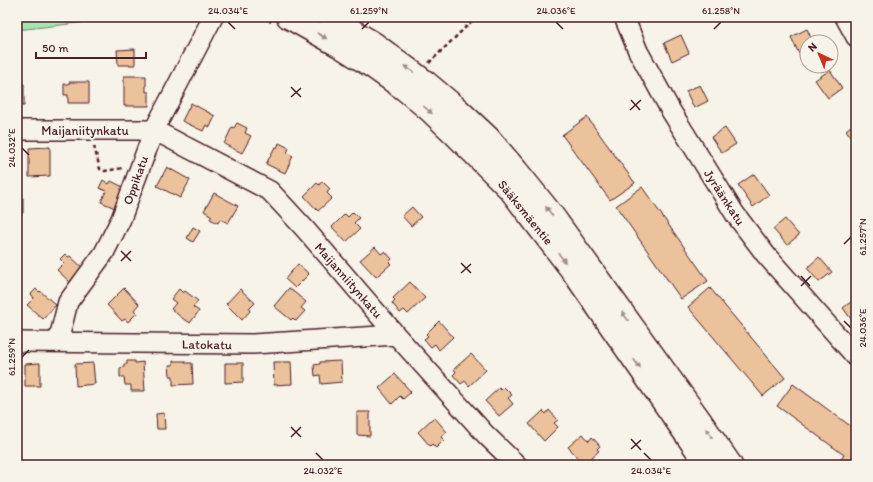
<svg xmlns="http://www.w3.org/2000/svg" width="873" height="482" font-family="Itim,sans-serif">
	<rect width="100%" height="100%" fill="#f7f3e8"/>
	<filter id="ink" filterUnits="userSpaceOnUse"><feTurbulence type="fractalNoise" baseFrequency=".025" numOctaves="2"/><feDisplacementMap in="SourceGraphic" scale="8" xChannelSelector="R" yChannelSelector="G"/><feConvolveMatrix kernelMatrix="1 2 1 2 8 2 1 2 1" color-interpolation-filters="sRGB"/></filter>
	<g filter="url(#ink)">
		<path fill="#a3e6b1" stroke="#76826e" d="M17,17H131L17,30Z"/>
		<path fill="#ebc29b" stroke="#4a1f2b" d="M807,29L813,42H807V52L800,56L791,37Z
			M681,35L689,53L672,61L664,43Z
			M135,49V65H118L117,50Z
			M830,70L842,88L828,98L815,80Z
			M124,76H146V92H149V106H124Z
			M69,82H89V103H68V95H64V84H69Z
			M17,84H24V106H17Z
			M700,85L708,101L694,108L686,91Z
			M191,103L215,116L210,127L206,125L203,131L182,121Z
			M587,117L635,183L610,200L562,135Z
			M856,122V144L846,130Z
			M237,123L247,128L245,133L251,136L242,153L224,144L232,127L234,128Z
			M725,128L736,144L722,153L711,137Z
			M279,143L289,148L287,153L293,156L285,173L266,164L275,147L277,148Z
			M50,147V176L29,177V148Z
			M167,167L190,180L180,198L157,186Z
			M754,174L769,195L753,207L738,185Z
			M103,180L109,184L111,181L125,188L115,208L101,202L106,191L99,188Z
			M322,181L330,189L327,193L332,198L318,211L304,196L317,183L319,185Z
			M642,187L708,281L681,299L616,206Z
			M214,193L238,206L228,223L220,219L218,223L210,219L212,216L204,211Z
			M17,198H23V213H17Z
			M412,207L421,217L411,226L402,216Z
			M353,212L359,218L354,223L360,229L346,242L332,227L345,214L348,217Z
			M785,219L799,235L787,245L773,229Z
			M193,227L200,231L193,242L187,238Z
			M375,247L381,254L385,251L392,259L389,262L391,264L376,277L360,260Z
			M65,254L68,257L70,256L85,270L72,284L57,270L64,263L60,259Z
			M819,257L832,272L819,282L807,268Z
			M298,264L309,274L295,288L285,279Z
			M410,282L425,298L408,314L404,310L400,313L392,303L395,300L393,298Z
			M124,288L139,304L134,310L137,313L128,322L125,319L122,321L107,305Z
			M289,288L306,302L301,308L305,311L296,321L293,318L291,320L274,306Z
			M710,288L785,378L763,396L688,307Z
			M36,289L39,292L40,291L56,305L43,319L27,305L34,298L31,294Z
			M179,289L183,293L185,291L198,301L193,307L199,311L190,323L186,320V321L171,309L176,303L171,299Z
			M240,289L255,303L249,309L250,311L242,320L226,304Z
			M856,298V322L854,323L843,308Z
			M439,321L453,337L439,350L435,344L431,347L424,339L428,336L426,334Z
			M471,354L486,370L469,386L465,381L461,384L453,375L456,372L454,369Z
			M127,361H135V363L143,362L145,391H131V385H125L124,377H120V368L124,367V364H127Z
			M173,361H185V363H192L193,384L173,385V376H170L169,365H173Z
			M341,361L342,382L321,384L320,375L315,376L314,365L320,364V362Z
			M273,362H291L292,384L274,385Z
			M40,363V386H25V364Z
			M93,363L95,384L76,386L75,364Z
			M225,363H243V382L225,383Z
			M395,374L411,392L403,399L400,396L392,404L379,388Z
			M793,384L856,430V465H837L844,455L777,406Z
			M504,387L512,395L508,398L513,404L499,416L485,401L499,388L501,390Z
			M17,410H20V422H17Z
			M549,410L558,420L554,423L558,427L544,441L529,424L543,411L546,414Z
			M357,412H370V436L357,435Z
			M164,413L165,429H157L156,414Z
			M434,417L447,432L441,437L444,440L436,448L432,444L430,446L418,432Z
			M583,434L589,441L592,437L600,446L597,449L599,451L584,464L568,447Z"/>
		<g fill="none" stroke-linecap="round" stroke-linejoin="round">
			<defs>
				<path id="minor" d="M624,17L638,51L671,111L735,214L766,255L856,357
					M845,17L856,37
					M17,130H154L270,191L305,229L396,335L486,435L517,465
					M17,342L253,344L396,335
					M58,342L68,302L104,253L121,219L154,130L213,17"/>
				<path id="major" d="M288,17L341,47L374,68L405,90L430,111L453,133L510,190L573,272L707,465
					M330,17L375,44L426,82L458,109L488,137L518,172L551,213L700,420L731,465"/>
			</defs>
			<use href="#minor" stroke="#4a1f2b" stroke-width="22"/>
			<use href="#major" stroke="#4a1f2b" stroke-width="25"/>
			<path stroke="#4a1f2b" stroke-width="2.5" stroke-dasharray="4 3" stroke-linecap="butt" d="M263,17L271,22
				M429,63L474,19L478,17
				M94,146L100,169L105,171L123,168"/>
			<use href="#minor" stroke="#f7f3e8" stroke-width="19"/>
			<use href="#major" stroke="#f7f3e8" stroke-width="22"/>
		</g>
		<defs><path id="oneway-solid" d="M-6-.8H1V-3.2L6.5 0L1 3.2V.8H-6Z"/></defs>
		<g fill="#a0898a">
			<use href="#oneway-solid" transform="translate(322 36) rotate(30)"/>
			<use href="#oneway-solid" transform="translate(409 69) rotate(-144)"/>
			<use href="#oneway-solid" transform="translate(428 110) rotate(41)"/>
			<use href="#oneway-solid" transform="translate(549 211) rotate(-128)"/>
			<use href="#oneway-solid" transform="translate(562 258) rotate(53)"/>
			<use href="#oneway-solid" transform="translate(625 316) rotate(-126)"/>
			<use href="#oneway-solid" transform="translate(637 364) rotate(55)"/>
			<use href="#oneway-solid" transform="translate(709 433) rotate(-125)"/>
		</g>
	</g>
	<path fill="none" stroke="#4a1f2b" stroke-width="1.5" d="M228,22L235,29M556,22L563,29M362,29L369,22M714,29L721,22M291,87L301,97M291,97L301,88M631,100L640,110M630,110L641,100M22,148L29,155M844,244L851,237M121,251L131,261M121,261L131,251M461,263L471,273M461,273L471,264M801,276L810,286M801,286L811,276M844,321L851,328M22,357L29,350M291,427L301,437M291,437L301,427M631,439L641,450M631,449L641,440M316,453L323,460M644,453L651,460"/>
	<g text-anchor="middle" stroke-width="3.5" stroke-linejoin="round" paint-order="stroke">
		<g font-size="13" fill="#4a1f2b" stroke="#f7f3e8">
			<text x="85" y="135">Maijaniitynkatu</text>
			<text transform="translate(135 180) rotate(-70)" y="5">Oppikatu</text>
			<text transform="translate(725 197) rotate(57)" y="5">Jyräänkatu</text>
			<text transform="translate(526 212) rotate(51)" y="5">Sääksmäentie</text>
			<text transform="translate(349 280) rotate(49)" y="5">Maijanniitynkatu</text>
			<text transform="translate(207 344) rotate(1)" y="5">Latokatu</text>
		</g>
	</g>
	<rect width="873" height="482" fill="none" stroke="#f7f3e8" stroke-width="44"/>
	<g transform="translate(819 54) rotate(316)"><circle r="19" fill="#f7f3e8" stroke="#b29e9c"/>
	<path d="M0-3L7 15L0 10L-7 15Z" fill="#c8321e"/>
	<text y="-6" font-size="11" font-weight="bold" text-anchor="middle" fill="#4a1f2b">N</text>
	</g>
	<path d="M36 52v6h110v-6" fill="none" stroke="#4a1f2b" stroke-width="2"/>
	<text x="42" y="52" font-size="12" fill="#4a1f2b" stroke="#f7f3e8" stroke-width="3" paint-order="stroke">50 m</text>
	<rect x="22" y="22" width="829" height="438" fill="none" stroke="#4a1f2b" stroke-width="1.5"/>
	<g font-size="10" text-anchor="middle" fill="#4a1f2b">
		<text x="228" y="14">24.034°E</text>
		<text x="369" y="14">61.259°N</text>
		<text x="556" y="14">24.036°E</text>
		<text x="721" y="14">61.258°N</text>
		<text transform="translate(11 148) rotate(-90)" y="4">24.032°E</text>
		<text transform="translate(862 237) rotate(-90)" y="4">61.257°N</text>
		<text transform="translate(862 328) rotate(-90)" y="4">24.036°E</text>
		<text transform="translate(11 357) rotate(-90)" y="4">61.259°N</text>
		<text x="323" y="474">24.032°E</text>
		<text x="651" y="474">24.034°E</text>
	</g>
</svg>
